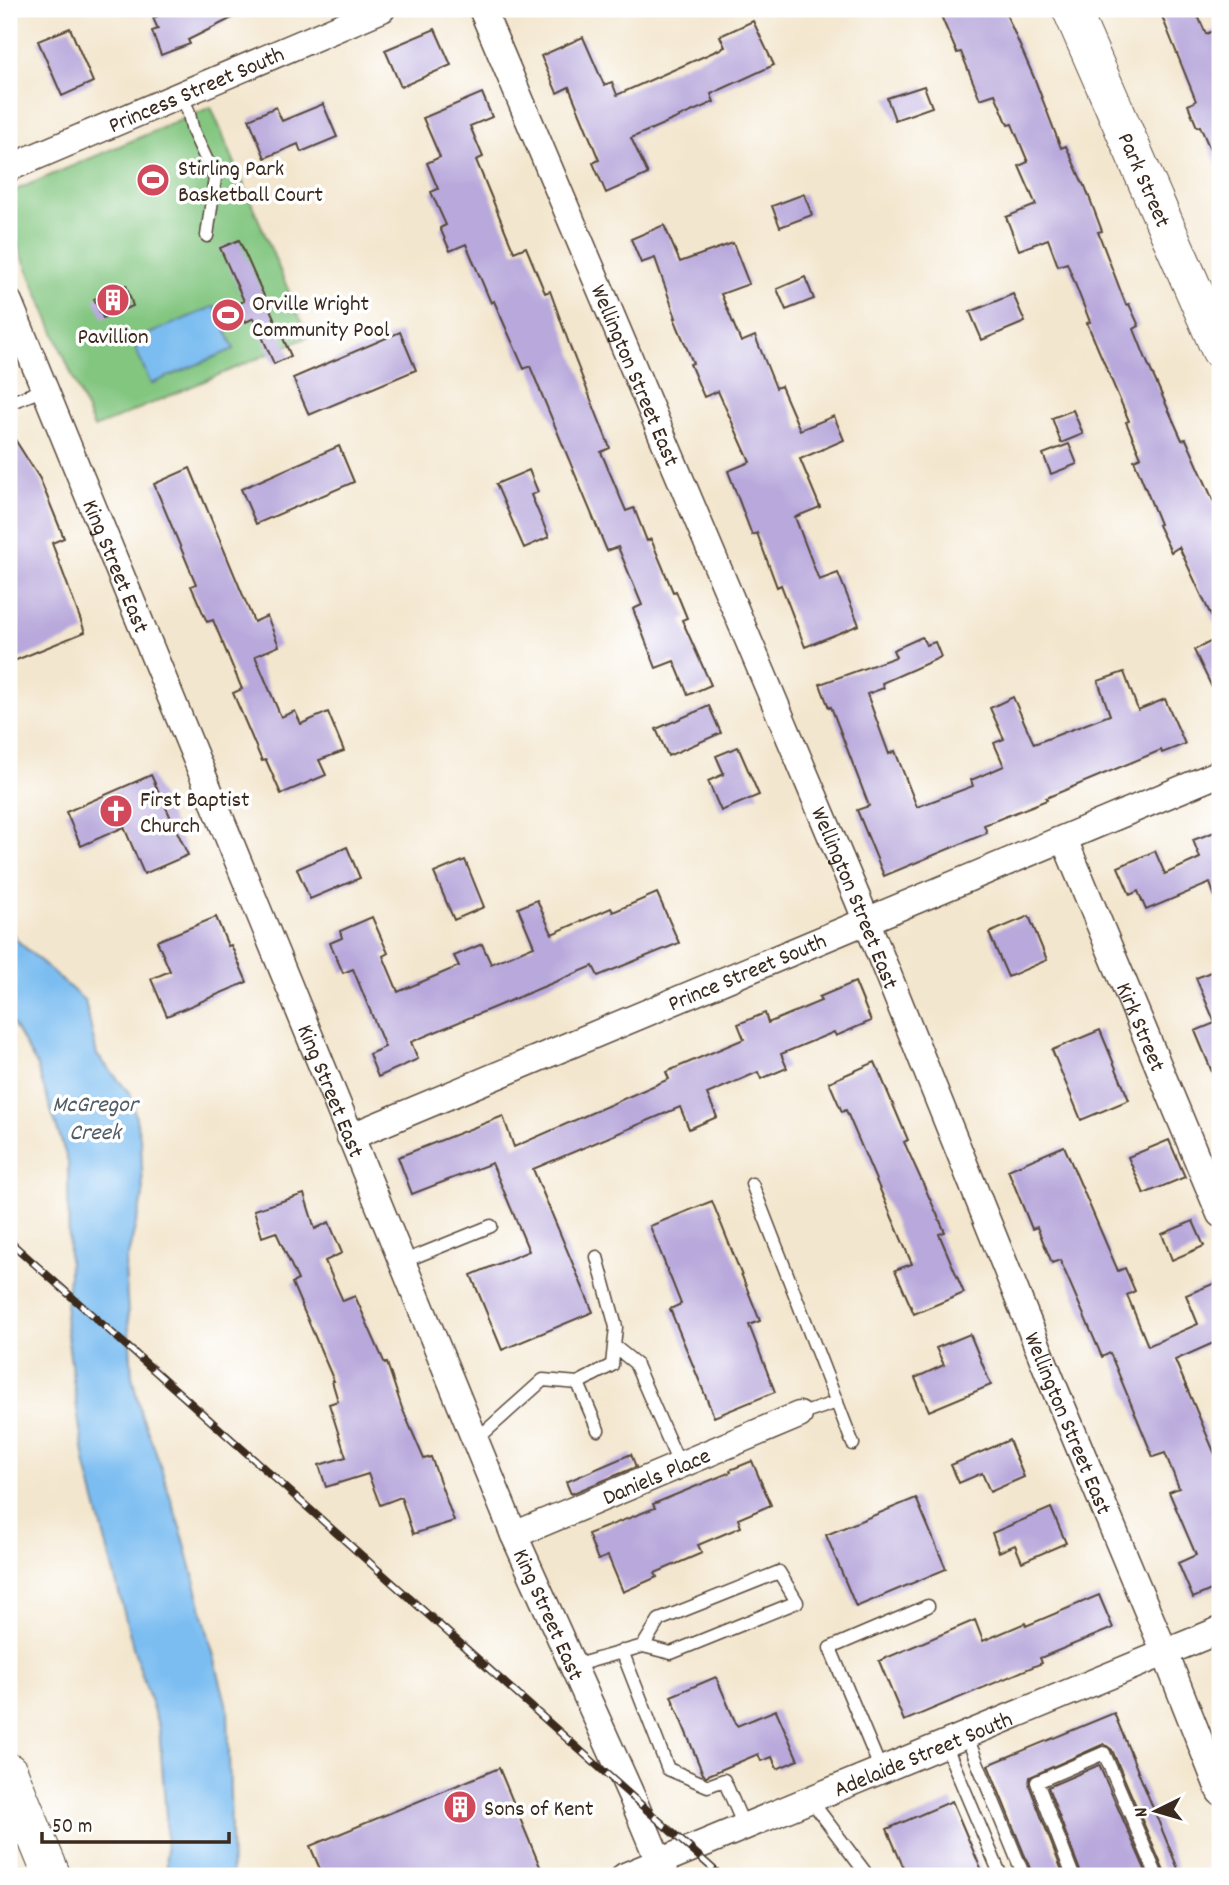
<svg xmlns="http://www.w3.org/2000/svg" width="1229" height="1885" font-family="Dekko,sans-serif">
	<rect width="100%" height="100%" fill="#fff"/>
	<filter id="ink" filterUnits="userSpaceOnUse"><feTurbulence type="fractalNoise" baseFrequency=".0143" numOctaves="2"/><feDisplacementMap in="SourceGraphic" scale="14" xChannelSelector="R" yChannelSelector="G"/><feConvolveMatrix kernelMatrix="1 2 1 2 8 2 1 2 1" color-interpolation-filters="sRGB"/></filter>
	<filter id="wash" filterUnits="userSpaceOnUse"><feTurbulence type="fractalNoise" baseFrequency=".00686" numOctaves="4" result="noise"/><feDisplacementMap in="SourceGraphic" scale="28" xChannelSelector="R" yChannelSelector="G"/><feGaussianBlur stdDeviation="1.57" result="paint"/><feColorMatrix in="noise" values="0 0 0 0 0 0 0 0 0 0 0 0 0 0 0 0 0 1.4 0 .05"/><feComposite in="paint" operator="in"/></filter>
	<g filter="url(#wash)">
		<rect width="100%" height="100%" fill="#f3e6ce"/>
		<path fill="#82c680" stroke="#5e784f" stroke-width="2" d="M211,107L308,337L94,428L9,225V193Z"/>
		<path fill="#7cbdf1" stroke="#5c7488" stroke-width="2" d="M215,306L234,349L151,384L132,341Z
			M9,929L19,942L85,1001L97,1055L131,1095L141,1142L143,1196L125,1267L132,1376L141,1414L156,1452L184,1540L228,1711L232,1876H167L166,1816L159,1728L133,1647L86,1466L79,1423L65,1319L69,1275L68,1162L36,1064L9,1017Z"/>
		<g id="blocks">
			<path fill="#b8a8db" d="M175,9H250L188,40L190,44L161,55L152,31L158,29L153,18Z
				M938,9H1004L1035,80L1061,148L1066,146L1084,186H1085L1102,231L1098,232L1126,305L1129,304L1139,326L1134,329L1148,364L1182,440L1186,439L1220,516V635L1179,547L1171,552L1158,525L1160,524L1134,460L1141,457L1126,422L1129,421L1087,323L1090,322L1067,263L1058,266L1048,239L1019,250L1006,217L1036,205L1019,166L1028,162L1012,124L1008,125L995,94L980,99L961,52L957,53Z
				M1159,9H1195L1206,34L1220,28V172L1200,126L1197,127L1188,105L1196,101Z
				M753,21L774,65L711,94L714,102L631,138L648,174L606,193L593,163L599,160L569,87L557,93L541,56L583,37L604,85L612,82L617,95L725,47L720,36Z
				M70,28L93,82L62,96L38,41Z
				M435,29L451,65L401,87L385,50Z
				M924,86L932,107L895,120L887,98Z
				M482,93L492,117L470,126L483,157L476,160L514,252L526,247L545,293L550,291L571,349L610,448L601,452L626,511L634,508L647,541L651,539L673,592L676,591L687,618L682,620L711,685L688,695L674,661L656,668L633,609L642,605L618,547L607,551L530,366L524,369L494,301L491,303L466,244L450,251L440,228L446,225L431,192L438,189L427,163L440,157L423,118Z
				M323,104L337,137L301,152L298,144L265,158L249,119L276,107L282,121Z
				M804,194L812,215L780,227L772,206Z
				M664,225L680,262L733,243L749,284L721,294L741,342L755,336L776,388L781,386L800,430L834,416L844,440L800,459L820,507L795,517L819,580L838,573L859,625L805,647L781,585L777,587L757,533L752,535L728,471L750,462L718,391L704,397L690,364L693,363L674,318H676L655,258L641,263L631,239Z
				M239,240L291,356L274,364L254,318L246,322L237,304L244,301L220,248Z
				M805,277L814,299L786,310L777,289Z
				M126,285L133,306L103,318L94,299Z
				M1013,294L1025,322L982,340L970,312Z
				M400,332L416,370L309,415L293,378Z
				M1073,410L1083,434L1061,443L1052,418Z
				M9,430L40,479L64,538L52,543L85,632L9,663Z
				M1069,444L1077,464L1051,474L1043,454Z
				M339,446L354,482L256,524L241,489Z
				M190,468L254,622L267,616L279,646L255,656L281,717L295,711L301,724L328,712L344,751L319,760L326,775L281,794L266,760L262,761L233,693L242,689L213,620L207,622L191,586L196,584L154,484Z
				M529,470L538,492L531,495L549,537L524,548L496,484Z
				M922,637L926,645L935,642L941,657L882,683L884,688L867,694L889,754L895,751L917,807L973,786L971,780L1004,766L994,743L1004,739L990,708L1013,697L1034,744L1110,715L1098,681L1124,672L1138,710L1165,699L1185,744L1162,753L1161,750L1046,798L1047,800L984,825L987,833L884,876L857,810L869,806L831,707L829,708L820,684L896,657L893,650Z
				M1220,637V704L1194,650Z
				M709,706L721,733L668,756L656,729Z
				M738,747L759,795L721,811L708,781L724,774L716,756Z
				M151,775L188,855L144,874L124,827L81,846L66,812Z
				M1220,830V906H1218L1210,883L1146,910L1138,891L1130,895L1118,867L1155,851L1165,874L1200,858L1193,840Z
				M347,847L360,878L310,899L297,869Z
				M465,860L484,907L454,920L434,873Z
				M657,893L679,943L598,976L593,966L411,1042L418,1059L378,1077L369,1054L385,1047L353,969L343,973L330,943L342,938L340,931L372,917L388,953L383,956L398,992L459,966L454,956L482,944L491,964L534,946L518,908L537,900L552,934L611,908L613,912Z
				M1029,916L1047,960L1008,977L989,933Z
				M216,917L228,946L231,945L247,982L167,1016L151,979L170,971L157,941Z
				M1220,968V1091L1195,1031L1215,1023L1196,978Z
				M855,982L871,1021L836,1036L834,1032L781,1054L787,1068L761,1079L758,1072L707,1094L717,1117L689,1129L680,1107L533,1169L593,1312L502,1350L471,1275L529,1251L492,1163L412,1194L398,1157L503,1116L514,1147L669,1079L666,1072L744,1039L738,1024L765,1013L768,1023L821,1001L819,997Z
				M1100,1030L1129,1100L1081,1120L1052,1050Z
				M875,1062L908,1140L904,1142L945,1232L939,1234L964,1293L914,1314L895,1270L912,1264L846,1110L842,1112L829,1082Z
				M1169,1140L1185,1177L1144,1194L1128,1157Z
				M1064,1146L1118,1271L1125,1268L1135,1291L1127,1295L1148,1346L1198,1324L1186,1295L1220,1281V1340L1175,1360L1220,1466V1586L1193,1598L1178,1563L1196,1555L1169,1492L1179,1488L1165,1453L1153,1457L1110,1353L1102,1357L1060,1260L1052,1263L1037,1227L1032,1229L1008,1170Z
				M304,1194L315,1229L329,1222L342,1253L325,1261L343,1301L355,1296L385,1364L387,1363L402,1408L424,1459L431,1457L454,1521L413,1534L401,1497L380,1505L368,1474L326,1487L319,1465L346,1457L329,1404L338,1401L332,1381H334L292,1283L298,1280L276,1232L262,1237L254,1210Z
				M712,1201L760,1321L749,1325L775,1392L714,1417L670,1309L681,1304L650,1226Z
				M1193,1221L1204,1246L1172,1260L1162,1234Z
				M970,1334L991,1385L929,1411L915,1378L944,1365L936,1348Z
				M1009,1440L1024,1477L990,1492L982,1473L959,1483L951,1465Z
				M631,1454L636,1467L571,1494L566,1482Z
				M752,1461L771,1505L738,1519L741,1527L698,1545L702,1553L655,1573L657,1577L623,1592L608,1556L598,1560L588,1534L655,1508L653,1504L731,1472L730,1470Z
				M916,1498L946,1569L856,1607L826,1535Z
				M1051,1508L1066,1543L1022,1562L1015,1545L999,1552L992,1533Z
				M1099,1595L1113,1628L1040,1658L1042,1663L904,1721L879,1661L975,1620L983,1641L1025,1623L1026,1626Z
				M716,1677L737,1726L776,1710L798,1760L777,1769L772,1757L761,1761L758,1754L706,1776L703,1774L671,1696Z
				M1114,1713L1181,1876H1166L1112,1750L1104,1744L1030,1777L1029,1785L1064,1876H1033L988,1765Z
				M1099,1765L1148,1876H1082L1048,1787Z
				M499,1768L544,1876H323L310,1846Z
				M952,1801L984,1876H907L887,1829Z"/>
		</g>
	</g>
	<g filter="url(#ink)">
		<use href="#blocks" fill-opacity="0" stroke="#574638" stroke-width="2"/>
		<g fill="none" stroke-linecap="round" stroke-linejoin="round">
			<defs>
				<path id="lane" d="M180,94L188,110L193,131L215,178L207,236
					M9,403L45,389
					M752,1184L853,1444
					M402,1262L491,1226
					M614,1346L635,1363L680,1466
					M578,1383L612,1365L616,1327L597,1257
					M799,1415L837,1402
					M476,1440L543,1380L578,1383L598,1430
					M622,1651L668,1769L708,1786L724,1780L744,1826
					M573,1666L643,1646L671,1653L797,1602L779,1572L659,1620L643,1646
					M966,1735L1024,1876
					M945,1744L1001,1876
					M881,1770L830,1648L928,1606
					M810,1799L868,1876
					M1073,1876L1037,1782L1104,1753L1157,1876"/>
				<g id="street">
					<path id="s1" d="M482,9L858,900L1054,1387L1165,1653L1220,1792"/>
					<path id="s2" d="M9,168L382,9"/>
					<path id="s3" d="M9,302L514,1535L632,1797L665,1876"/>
					<path id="s4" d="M1064,839L1220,1214"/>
					<path id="s5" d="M350,1137L1220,773"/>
					<path id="s6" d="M514,1535L799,1415"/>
					<path id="s7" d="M625,1876L1220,1630"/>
				</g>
				<g id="secondary">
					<path id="s8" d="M1071,9L1220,350"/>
					<path d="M9,1772L52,1876"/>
				</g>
			</defs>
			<use href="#lane" stroke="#574638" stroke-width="15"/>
			<use href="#street" stroke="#574638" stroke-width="29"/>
			<use href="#secondary" stroke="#574638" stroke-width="39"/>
			<use href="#lane" stroke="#fff" stroke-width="12"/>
			<use href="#street" stroke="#fff" stroke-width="26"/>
			<use href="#secondary" stroke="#fff" stroke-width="37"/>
			<defs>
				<path id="rail" d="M9,1241L721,1876"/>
			</defs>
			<use href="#rail" stroke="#3b2a1e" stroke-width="8"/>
			<use href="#rail" stroke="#fff" stroke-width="5" stroke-dasharray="16" stroke-linecap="butt"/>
		</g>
	</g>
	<defs>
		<symbol id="stadium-disc" viewBox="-11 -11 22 22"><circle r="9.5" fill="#d1495b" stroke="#fff"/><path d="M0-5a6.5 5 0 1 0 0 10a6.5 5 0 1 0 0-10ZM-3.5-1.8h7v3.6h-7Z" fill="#fff"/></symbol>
		<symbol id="building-disc" viewBox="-11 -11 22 22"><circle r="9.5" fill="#d1495b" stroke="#fff"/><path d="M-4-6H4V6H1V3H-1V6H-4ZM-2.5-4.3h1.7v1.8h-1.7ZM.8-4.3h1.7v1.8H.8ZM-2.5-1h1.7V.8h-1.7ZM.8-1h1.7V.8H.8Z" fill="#fff"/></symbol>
		<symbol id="church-disc" viewBox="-11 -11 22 22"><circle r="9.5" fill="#d1495b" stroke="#fff"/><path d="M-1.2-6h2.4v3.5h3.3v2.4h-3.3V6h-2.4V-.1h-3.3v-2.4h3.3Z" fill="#fff"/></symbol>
	</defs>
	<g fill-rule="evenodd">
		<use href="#stadium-disc" x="134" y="161" width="38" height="38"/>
		<use href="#building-disc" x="94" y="281" width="38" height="38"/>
		<use href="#stadium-disc" x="209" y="296" width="38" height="38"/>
		<use href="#church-disc" x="97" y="792" width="38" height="38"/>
		<use href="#building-disc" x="441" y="1788" width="38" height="38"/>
	</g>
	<g text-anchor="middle" stroke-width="7" stroke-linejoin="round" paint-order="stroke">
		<g font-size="23" fill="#3b2a1e" stroke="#fff">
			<text dy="8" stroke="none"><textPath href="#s2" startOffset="203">Princess Street South</textPath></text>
			<text dy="8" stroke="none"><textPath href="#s8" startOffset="186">Park Street</textPath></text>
			<text dy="8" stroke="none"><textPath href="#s1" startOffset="397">Wellington Street East</textPath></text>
			<text dy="8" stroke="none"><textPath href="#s3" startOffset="285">King Street East</textPath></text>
			<text dy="8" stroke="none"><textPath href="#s1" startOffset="964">Wellington Street East</textPath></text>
			<text dy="8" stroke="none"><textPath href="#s5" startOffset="430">Prince Street South</textPath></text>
			<text dy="8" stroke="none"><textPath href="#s4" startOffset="203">Kirk Street</textPath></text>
			<text dy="8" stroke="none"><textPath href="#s3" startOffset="852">King Street East</textPath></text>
			<text dy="8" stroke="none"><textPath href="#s1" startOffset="1531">Wellington Street East</textPath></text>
			<text dy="8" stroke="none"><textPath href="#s6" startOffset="154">Daniels Place</textPath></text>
			<text dy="8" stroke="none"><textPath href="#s3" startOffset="1419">King Street East</textPath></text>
			<text dy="8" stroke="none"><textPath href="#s7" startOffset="322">Adelaide Street South</textPath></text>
		</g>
		<g font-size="23" fill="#3b2a1e" stroke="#fff" text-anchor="start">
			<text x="178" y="175">Stirling Park<tspan x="178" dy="26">Basketball Court</tspan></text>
			<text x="252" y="310">Orville Wright<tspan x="252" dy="26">Community Pool</tspan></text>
			<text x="113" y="343" text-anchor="middle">Pavillion</text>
			<text x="140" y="806">First Baptist<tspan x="140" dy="26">Church</tspan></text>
			<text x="484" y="1815">Sons of Kent</text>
		</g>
		<g font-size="24" font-style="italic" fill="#525d68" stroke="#fff">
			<text x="95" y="1111">McGregor<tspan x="95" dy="28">Creek</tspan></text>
		</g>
	</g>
	<rect width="1229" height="1885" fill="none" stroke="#fff" stroke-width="35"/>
	<g transform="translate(1156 1811) rotate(265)" stroke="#ffffff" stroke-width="5" paint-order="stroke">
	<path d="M0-5L12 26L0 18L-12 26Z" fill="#3b2a1e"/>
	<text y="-10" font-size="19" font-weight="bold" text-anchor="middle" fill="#3b2a1e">N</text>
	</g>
	<path d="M42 1832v10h187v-10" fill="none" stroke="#3b2a1e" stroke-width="3.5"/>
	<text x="52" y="1832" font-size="21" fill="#3b2a1e" stroke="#ffffff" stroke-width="5" paint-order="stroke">50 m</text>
</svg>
